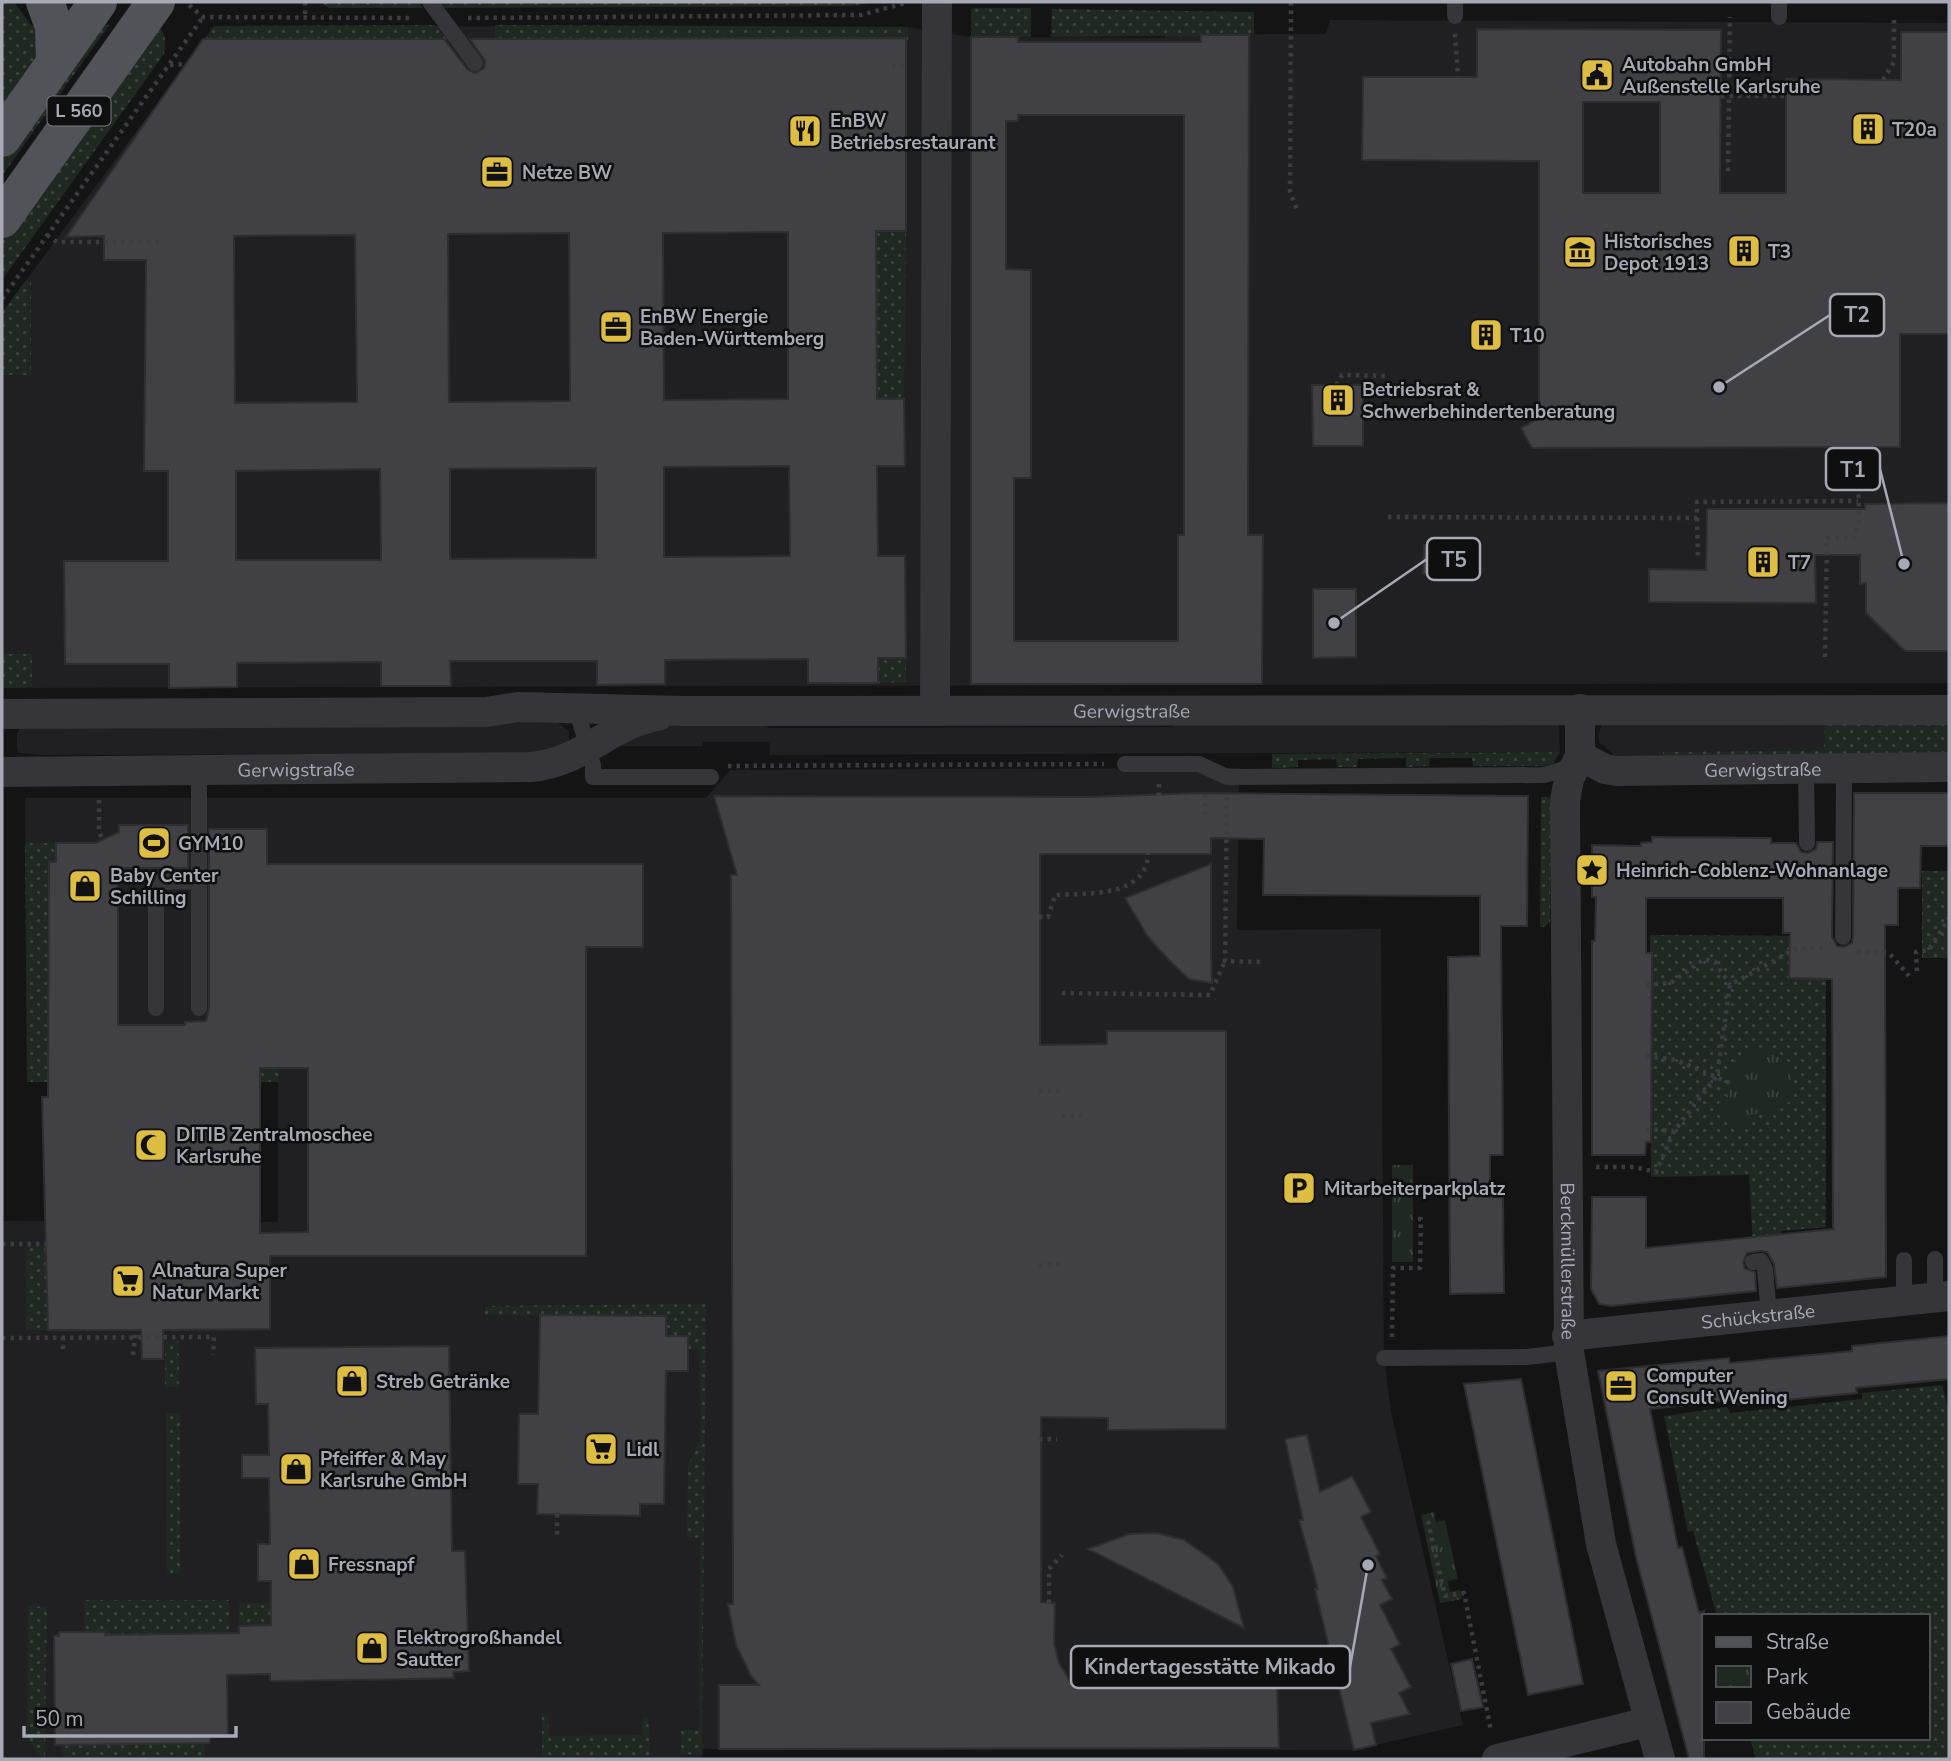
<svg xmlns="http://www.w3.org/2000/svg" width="1951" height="1761" font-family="'Nunito Sans',sans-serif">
	<defs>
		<pattern id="grass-dots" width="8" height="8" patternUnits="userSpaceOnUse" patternTransform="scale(1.75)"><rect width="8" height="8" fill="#202822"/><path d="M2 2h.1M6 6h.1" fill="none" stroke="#3e4440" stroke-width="1.8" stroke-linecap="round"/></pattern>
		<pattern id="park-tufts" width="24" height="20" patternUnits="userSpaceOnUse" patternTransform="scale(1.75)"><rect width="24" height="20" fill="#202822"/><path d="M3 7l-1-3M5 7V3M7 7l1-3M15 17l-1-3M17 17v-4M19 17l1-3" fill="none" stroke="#3e4440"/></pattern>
	</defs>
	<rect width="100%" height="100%" fill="#141415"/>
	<path fill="#202022" d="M1330,20L1949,23V683L2,688V313L214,26L908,27L971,37L1165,38V35L1326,34Z
		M551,718L569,731V744L534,754L44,755L18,753L17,746V733L22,725Z
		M1825,720V750L1663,752V761L1633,760L1614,755L1599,742L1598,734L1603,723Z
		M1173,723L1559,725L1560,752L770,755L769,742H703V746H617L666,725H765L769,728L1173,727Z
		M1239,768L1237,930L1381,929L1384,1358L1391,1412L1463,1725L1354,1750L703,1749L702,1759H2V1221L278,1222V1082H27L25,798H706L730,770Z"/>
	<path fill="url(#grass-dots)" d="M2,2H14L31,25L39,24L35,65L2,118Z
		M320,2H419L423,8H329Z
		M439,2H876L852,6L443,8Z
		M974,8H1031V37H971V10Z
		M1052,9L1254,12V35L1051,37Z
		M100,24L109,25L2,176V162Z
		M156,25C167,33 166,41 164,54L2,280V241Z
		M435,25L448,41L203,42L214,26Z
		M495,25L908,27V41H495Z
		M876,231H906L904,399H877Z
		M26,280L31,282V375H2V313Z
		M2,654H32V687L2,688Z
		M878,658H906V682L878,683Z
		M1825,720H1949V760L1663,761V752L1824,750Z
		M1560,752L1553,764L1544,766H1473L1472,758H1430L1429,766L1406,767V758L1358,759L1357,767H1337L1336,759L1298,760V767L1272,768V754Z
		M1541,797H1549L1551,802L1550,922L1544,927H1540Z
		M25,843H56V862H49L92,1068H266L279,895V1082H27Z
		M1922,871H1949V958H1922Z
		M1650,935L1812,936L1826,954V1227L1781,1231V1244L1753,1247L1749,1175L1651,1177Z
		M26,1246H48V1330H26Z
		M706,1304L702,1755L681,1754V1730H699L700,1538L687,1537L688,1465L701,1438L699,1351L688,1349L666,1336V1316L485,1315V1306Z
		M179,1341V1387H165V1342Z
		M1942,1385L1949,1410V1759H1756L1750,1738H1928V1616H1717L1693,1531L1688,1532L1664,1416L1727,1407L1730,1413L1862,1399V1393Z
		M166,1413H180V1573H167Z
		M85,1600H229L230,1680H217L105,1641L104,1632H84Z
		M239,1603H271V1625L239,1626Z
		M28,1606L47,1607L45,1759L33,1748L27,1736Z
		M542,1715H548L549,1736L642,1735L643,1717H648L650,1754L648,1756H542Z
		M204,1737L205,1759H64L60,1739Z"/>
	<path fill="url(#park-tufts)" d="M1758,1047L1777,1051L1791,1065L1790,1101L1774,1115L1754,1114L1744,1128L1717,1112L1720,1100L1730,1091C1732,1061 1728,1061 1758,1047Z
		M1392,1165H1413V1262H1392Z
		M1434,1512L1436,1522L1445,1520L1458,1579L1448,1581L1450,1592L1460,1590L1462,1599L1440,1603L1421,1515Z"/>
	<path fill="#414145" stroke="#2e2e31" stroke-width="2" fill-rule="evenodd" d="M1477,29L1721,30L1720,193H1786V79L1901,80V32H1949V334H1900V447L1532,448L1521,428L1539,418V161L1362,160L1363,77H1477ZM1583,102H1660V193H1583Z
		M1201,35H1249L1248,535H1263L1262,684H971V37H1018V42H1201ZM1018,115H1184V535H1178V641H1014V478H1031V270L1006,269V121H1018Z
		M906,38V231H876L877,399H904L905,466H877L878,556H905L906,658H878V683H808V659L665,660V684L597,685V661H450L451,686H381V662L237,663V687L169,688V664H65L64,561H168V471H144L146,260H104V236L66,237L203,39H444L467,69L475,73L484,68L485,61L470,39ZM788,232V399L664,400L663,233ZM569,233L570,401L449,402L448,234ZM355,235L357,402L235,403L234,236ZM789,466L790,556L664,557V467ZM596,468V558L450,559V469ZM380,469L381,560H236V471Z
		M1312,385H1363V446H1313Z
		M1949,503V651H1905L1866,613V583L1860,584V555H1815L1816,603L1649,602V569L1706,570L1707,509H1865V504Z
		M1424,545H1445V574H1423Z
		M1313,589H1356V657L1313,658Z
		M1200,793L1528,796L1527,926H1501L1503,1155H1490V1197H1503L1504,1293L1450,1294L1448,957L1480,956V896L1263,895L1264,839L1211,838V854H1040V1045L1107,1044V1031H1226V1429L1108,1430V1418L1041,1417V1602L1055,1603L1054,1643L1059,1663L1073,1686H1128L1129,1663H1164V1686L1277,1687L1279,1748L719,1749V1685H759L751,1676L736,1645L728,1604H733L731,875H737L714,796L1089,797Z
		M1854,793H1949V846H1921L1920,888H1898V925H1885L1886,1277L1777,1288L1774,1264L1767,1252L1760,1251L1747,1253L1743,1263L1745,1269L1755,1272L1756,1291L1611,1306L1599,1304L1591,1289L1592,1197H1646V1248L1833,1229L1832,979L1789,978L1790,933H1783V898H1646V953H1652L1651,1142H1646L1645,1155H1592V941H1595L1596,897H1592V845L1641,846V843L1652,842V837L1771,838V843H1796L1801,852L1808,853L1816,849L1817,842H1833L1832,937L1837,946L1844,947L1852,943L1853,937Z
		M119,825H188V868H118V1025H185V1022L206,1021L209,1008V829H267V864H643V947H586V1256H270V1329L163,1330V1359H142L141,1330H48L42,1097H48L49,862H56V843H96L119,832ZM260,1068H308V1232L260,1233Z
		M1211,864V951L1212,983L1189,979L1169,960L1148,937L1125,898Z
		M540,1315L666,1316V1336H688V1371H666L664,1504H640V1516L537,1514L538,1484H518L519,1414H538Z
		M1949,1336V1379L1856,1388L1857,1393L1795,1399L1734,1405L1733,1400L1650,1409L1678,1548L1682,1547L1699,1613L1704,1611V1759H1689L1636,1557L1598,1371L1729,1358L1730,1363L1852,1351V1346Z
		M449,1346L452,1551H465L469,1671L453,1672L454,1678L418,1679L270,1681V1674L227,1675L228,1737H210V1743L55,1745L54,1636H59V1632H105V1635L239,1633V1626L271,1625V1581H258V1544H270L269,1478H242V1455H269L268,1404H256L255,1348Z
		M1521,1379L1583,1684L1528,1695L1464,1384Z
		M1307,1435L1320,1492L1352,1476L1371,1512L1361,1517L1380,1554L1376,1556L1387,1578L1382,1580L1392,1599L1380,1605L1400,1644L1391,1649L1411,1687L1399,1693L1410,1714L1371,1723L1376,1745L1354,1750L1315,1589H1318L1299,1520H1303L1285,1439Z
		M1157,1533L1184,1540L1218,1564L1233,1587L1244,1628L1088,1549L1129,1534Z
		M1472,1659L1483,1707L1461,1711L1451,1664Z"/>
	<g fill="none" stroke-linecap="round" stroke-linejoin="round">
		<path stroke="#3b3c41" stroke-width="4.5" stroke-dasharray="3.5 5" stroke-linecap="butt" d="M305,2V18
			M1291,2L1290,192L1298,212
			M189,5L203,17L414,18
			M468,18L861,15L909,2
			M1455,34L1458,77
			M170,65L187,64
			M892,66H908
			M1883,80L1894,62V17
			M1721,96H1786
			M1728,171L1730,17
			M47,235L57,242H163
			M2,299L203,17
			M1336,385L1342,375L1385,376
			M1388,517L1697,518V502L1858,501
			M1697,518L1698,557
			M1825,657L1827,538H1854L1859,524L1858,463
			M728,766L1104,764
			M1159,796V783
			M1227,797L1225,961L1263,962
			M99,800V832L103,840
			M1205,815V791
			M1039,917H1048L1055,895C1087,893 1147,898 1148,853
			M1857,952L1889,953L1909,976
			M1917,971L1916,952L1929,950L1949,918
			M1646,985L1671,983L1704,959L1715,962L1730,985
			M1062,993L1210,995L1225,961
			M1646,1056L1676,1060L1730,1083
			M1039,1091H1062
			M1062,1116L1082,1115
			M1646,1129L1674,1131
			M1596,1167H1634L1656,1172L1674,1131L1717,1076L1730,985L1795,949L1826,948
			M2,1244H48
			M1039,1265L1062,1264
			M63,1337V1353
			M1392,1337L1393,1268H1420L1421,1219H1413
			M2,1338L214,1337L213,1355
			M133,1355L136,1330
			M1039,1439H1057
			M557,1514V1537
			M1428,1521L1445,1596L1464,1593L1491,1731
			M1049,1603V1569L1062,1555"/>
		<path stroke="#35353a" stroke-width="16" d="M430,2L475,63
			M1455,16V2
			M1779,17V2
			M576,708L593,765V777H711
			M1125,764H1199L1227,777L1544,775L1562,770L1573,761
			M1806,769L1807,843
			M1843,937L1844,768
			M156,1008V882L199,881
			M199,1008V768
			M1935,1259V1297
			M1904,1260V1300
			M1753,1262L1761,1261L1765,1269L1769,1315
			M1384,1358L1527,1357L1569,1352"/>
		<g stroke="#35353a" stroke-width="30">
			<path id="s1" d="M1580,709V756L1569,779L1565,801L1569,1352L1601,1544L1660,1759"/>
			<path d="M935,711L937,2"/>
			<path id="s2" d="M2,714L486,712L518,707L685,711L1949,710"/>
			<path id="s3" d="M1580,756L1605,769L1617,771L1949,767"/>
			<path id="s4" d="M2,772L531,767C584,762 610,724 658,716"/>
			<path id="s5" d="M1567,1336L1949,1296"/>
			<path d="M1497,1759L1648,1722"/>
		</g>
		<path stroke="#525259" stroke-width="38" d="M45,2L54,26L55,62
			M2,138L98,2
			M2,219L156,2"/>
	</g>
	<defs>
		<symbol id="civic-square" viewBox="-11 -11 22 22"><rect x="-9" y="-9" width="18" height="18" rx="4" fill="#debd43" stroke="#0f0f10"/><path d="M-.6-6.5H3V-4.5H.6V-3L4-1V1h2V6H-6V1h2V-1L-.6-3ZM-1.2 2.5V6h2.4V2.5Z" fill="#111"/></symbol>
		<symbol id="building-square" viewBox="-11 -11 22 22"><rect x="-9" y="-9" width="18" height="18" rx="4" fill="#debd43" stroke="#0f0f10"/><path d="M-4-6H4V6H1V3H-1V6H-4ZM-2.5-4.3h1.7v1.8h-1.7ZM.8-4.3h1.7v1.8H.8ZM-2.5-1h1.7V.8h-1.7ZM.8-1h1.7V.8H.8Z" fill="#111"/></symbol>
		<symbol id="restaurant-square" viewBox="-11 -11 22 22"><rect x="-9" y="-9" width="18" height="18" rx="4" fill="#debd43" stroke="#0f0f10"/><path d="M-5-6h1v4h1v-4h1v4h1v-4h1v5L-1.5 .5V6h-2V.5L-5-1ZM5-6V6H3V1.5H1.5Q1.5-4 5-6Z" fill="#111"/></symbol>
		<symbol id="office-square" viewBox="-11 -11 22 22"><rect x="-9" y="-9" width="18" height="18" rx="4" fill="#debd43" stroke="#0f0f10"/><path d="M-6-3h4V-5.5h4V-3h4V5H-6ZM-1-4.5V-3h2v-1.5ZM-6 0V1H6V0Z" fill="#111"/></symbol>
		<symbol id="museum-square" viewBox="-11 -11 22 22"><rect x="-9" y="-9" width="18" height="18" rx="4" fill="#debd43" stroke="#0f0f10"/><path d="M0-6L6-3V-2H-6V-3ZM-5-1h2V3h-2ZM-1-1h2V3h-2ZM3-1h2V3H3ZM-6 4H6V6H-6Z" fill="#111"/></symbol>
		<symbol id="stadium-square" viewBox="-11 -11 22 22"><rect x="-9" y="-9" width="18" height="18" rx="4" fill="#debd43" stroke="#0f0f10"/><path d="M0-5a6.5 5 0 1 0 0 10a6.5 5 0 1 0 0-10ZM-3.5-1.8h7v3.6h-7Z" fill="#111"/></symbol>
		<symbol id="sight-square" viewBox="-11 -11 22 22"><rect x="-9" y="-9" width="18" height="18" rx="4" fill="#debd43" stroke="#0f0f10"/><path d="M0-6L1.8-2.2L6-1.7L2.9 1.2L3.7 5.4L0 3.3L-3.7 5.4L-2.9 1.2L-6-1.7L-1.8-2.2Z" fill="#111"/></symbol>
		<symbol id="shop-square" viewBox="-11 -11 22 22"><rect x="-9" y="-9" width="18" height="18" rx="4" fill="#debd43" stroke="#0f0f10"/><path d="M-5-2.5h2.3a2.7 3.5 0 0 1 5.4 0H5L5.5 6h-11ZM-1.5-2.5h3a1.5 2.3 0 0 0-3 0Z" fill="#111"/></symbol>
		<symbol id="mosque-square" viewBox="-11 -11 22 22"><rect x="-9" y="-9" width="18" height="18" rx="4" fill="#debd43" stroke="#0f0f10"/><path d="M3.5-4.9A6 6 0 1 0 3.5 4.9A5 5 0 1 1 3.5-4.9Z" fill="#111"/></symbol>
		<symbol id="parking-square" viewBox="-11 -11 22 22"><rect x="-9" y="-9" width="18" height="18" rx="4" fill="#debd43" stroke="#0f0f10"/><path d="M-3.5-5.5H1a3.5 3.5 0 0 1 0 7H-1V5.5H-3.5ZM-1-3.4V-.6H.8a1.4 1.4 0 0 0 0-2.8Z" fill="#111"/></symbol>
		<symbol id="supermarket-square" viewBox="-11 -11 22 22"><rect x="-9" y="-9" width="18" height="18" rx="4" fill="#debd43" stroke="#0f0f10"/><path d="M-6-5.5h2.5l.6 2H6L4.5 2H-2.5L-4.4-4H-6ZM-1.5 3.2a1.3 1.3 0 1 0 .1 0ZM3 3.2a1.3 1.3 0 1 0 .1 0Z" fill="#111"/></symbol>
	</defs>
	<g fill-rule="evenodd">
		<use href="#civic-square" x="1578" y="56" width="38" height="38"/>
		<use href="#building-square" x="1849" y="110" width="38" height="38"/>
		<use href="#restaurant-square" x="786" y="112" width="38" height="38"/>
		<use href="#office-square" x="478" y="153" width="38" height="38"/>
		<use href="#building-square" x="1725" y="232" width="38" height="38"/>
		<use href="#museum-square" x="1561" y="233" width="38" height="38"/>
		<use href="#office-square" x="597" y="308" width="38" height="38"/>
		<use href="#building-square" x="1467" y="316" width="38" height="38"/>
		<use href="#building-square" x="1319" y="381" width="38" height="38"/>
		<use href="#building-square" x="1744" y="543" width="38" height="38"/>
		<use href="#stadium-square" x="135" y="824" width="38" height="38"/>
		<use href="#sight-square" x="1573" y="851" width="38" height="38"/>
		<use href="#shop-square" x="66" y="867" width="38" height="38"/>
		<use href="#mosque-square" x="132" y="1126" width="38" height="38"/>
		<use href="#parking-square" x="1280" y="1169" width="38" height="38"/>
		<use href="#supermarket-square" x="109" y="1262" width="38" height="38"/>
		<use href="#shop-square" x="333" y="1362" width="38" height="38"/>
		<use href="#office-square" x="1602" y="1367" width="38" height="38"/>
		<use href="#supermarket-square" x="582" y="1430" width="38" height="38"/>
		<use href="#shop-square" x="277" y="1450" width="38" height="38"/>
		<use href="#shop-square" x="285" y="1545" width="38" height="38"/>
		<use href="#shop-square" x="353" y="1629" width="38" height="38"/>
	</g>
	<g text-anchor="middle" stroke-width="5" stroke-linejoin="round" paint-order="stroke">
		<rect fill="#0f0f10" stroke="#797b83" stroke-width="2" x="47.5" y="96.5" width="63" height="29" rx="5"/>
		<g font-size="18" font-weight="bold" fill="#a7a9b4">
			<text x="79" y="117">L 560</text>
		</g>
		<g font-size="19" font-weight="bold" fill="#a7a9b4" stroke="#0f0f10" text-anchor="start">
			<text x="1622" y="71">Autobahn GmbH<tspan x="1622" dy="22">Außenstelle Karlsruhe</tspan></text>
			<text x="830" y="127">EnBW<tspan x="830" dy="22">Betriebsrestaurant</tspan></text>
			<text x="1892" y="136">T20a</text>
			<text x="522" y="179">Netze BW</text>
			<text x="1604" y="248">Historisches<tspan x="1604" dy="22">Depot 1913</tspan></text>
			<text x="1768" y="258">T3</text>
			<text x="640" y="323">EnBW Energie<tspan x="640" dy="22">Baden-Württemberg</tspan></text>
			<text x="1510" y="342">T10</text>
			<text x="1362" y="396">Betriebsrat &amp;<tspan x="1362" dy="22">Schwerbehindertenberatung</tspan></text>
			<text x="1788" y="569">T7</text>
			<text x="178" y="850">GYM10</text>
			<text x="1616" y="877">Heinrich-Coblenz-Wohnanlage</text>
			<text x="110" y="882">Baby Center<tspan x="110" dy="22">Schilling</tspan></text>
			<text x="176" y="1141">DITIB Zentralmoschee<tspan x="176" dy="22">Karlsruhe</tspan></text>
			<text x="1324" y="1195">Mitarbeiterparkplatz</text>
			<text x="152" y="1277">Alnatura Super<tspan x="152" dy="22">Natur Markt</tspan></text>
			<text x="1646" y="1382">Computer<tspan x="1646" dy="22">Consult Wening</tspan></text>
			<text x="376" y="1388">Streb Getränke</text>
			<text x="626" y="1456">Lidl</text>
			<text x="320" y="1465">Pfeiffer &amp; May<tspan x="320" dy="22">Karlsruhe GmbH</tspan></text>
			<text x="328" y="1571">Fressnapf</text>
			<text x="396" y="1644">Elektrogroßhandel<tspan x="396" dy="22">Sautter</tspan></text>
		</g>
		<g font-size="19" fill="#a7a9b4" stroke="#0f0f10">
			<text dy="7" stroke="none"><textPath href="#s2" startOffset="1130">Gerwigstraße</textPath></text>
			<text dy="7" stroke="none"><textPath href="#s4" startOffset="294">Gerwigstraße</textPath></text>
			<text dy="7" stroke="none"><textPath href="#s3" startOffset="186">Gerwigstraße</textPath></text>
			<text dy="7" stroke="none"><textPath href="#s1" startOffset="555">Berckmüllerstraße</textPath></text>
			<text dy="7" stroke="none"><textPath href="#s5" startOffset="192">Schückstraße</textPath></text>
		</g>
	</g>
	<path fill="none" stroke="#a7a9b4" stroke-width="2.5" d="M1719 387L1830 315M1904 564L1880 469M1334 623L1427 559M1368 1565L1350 1667"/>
	<g fill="#a7a9b4" stroke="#0f0f10" stroke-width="2.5">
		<circle cx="1719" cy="387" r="7"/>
		<circle cx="1904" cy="564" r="7"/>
		<circle cx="1334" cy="623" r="7"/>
		<circle cx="1368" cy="1565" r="7"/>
	</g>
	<g fill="#0f0f10" stroke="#a7a9b4" stroke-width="2.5">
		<rect x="1830" y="294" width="54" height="42" rx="7"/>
		<rect x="1826" y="448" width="54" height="42" rx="7"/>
		<rect x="1427" y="538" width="53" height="42" rx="7"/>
		<rect x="1071" y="1646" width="279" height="42" rx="7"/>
	</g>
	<g font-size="21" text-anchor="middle" font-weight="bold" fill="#a7a9b4">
		<text x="1857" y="322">T2</text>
		<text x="1853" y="477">T1</text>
		<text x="1454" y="567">T5</text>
		<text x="1210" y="1674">Kindertagesstätte Mikado</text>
	</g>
	<rect width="1951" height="1761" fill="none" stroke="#a7a9b4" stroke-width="7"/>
	<rect x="1702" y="1614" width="228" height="126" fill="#0f0f10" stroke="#4c4d52" stroke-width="2"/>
	<rect x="1716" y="1637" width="35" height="10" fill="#525259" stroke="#4c4d52" stroke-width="2"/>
	<text x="1766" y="1649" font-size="21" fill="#a7a9b4">Straße</text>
	<rect x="1716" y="1666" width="35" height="21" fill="url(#park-tufts)" stroke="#4c4d52" stroke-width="2"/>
	<text x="1766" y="1684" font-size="21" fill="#a7a9b4">Park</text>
	<rect x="1716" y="1702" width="35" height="21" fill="#414145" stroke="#4c4d52" stroke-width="2"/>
	<text x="1766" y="1719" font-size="21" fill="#a7a9b4">Gebäude</text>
	<path d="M24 1726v10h212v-10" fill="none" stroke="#a7a9b4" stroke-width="3.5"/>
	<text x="35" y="1726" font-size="21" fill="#a7a9b4" stroke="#0f0f10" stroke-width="5" paint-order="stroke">50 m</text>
</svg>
